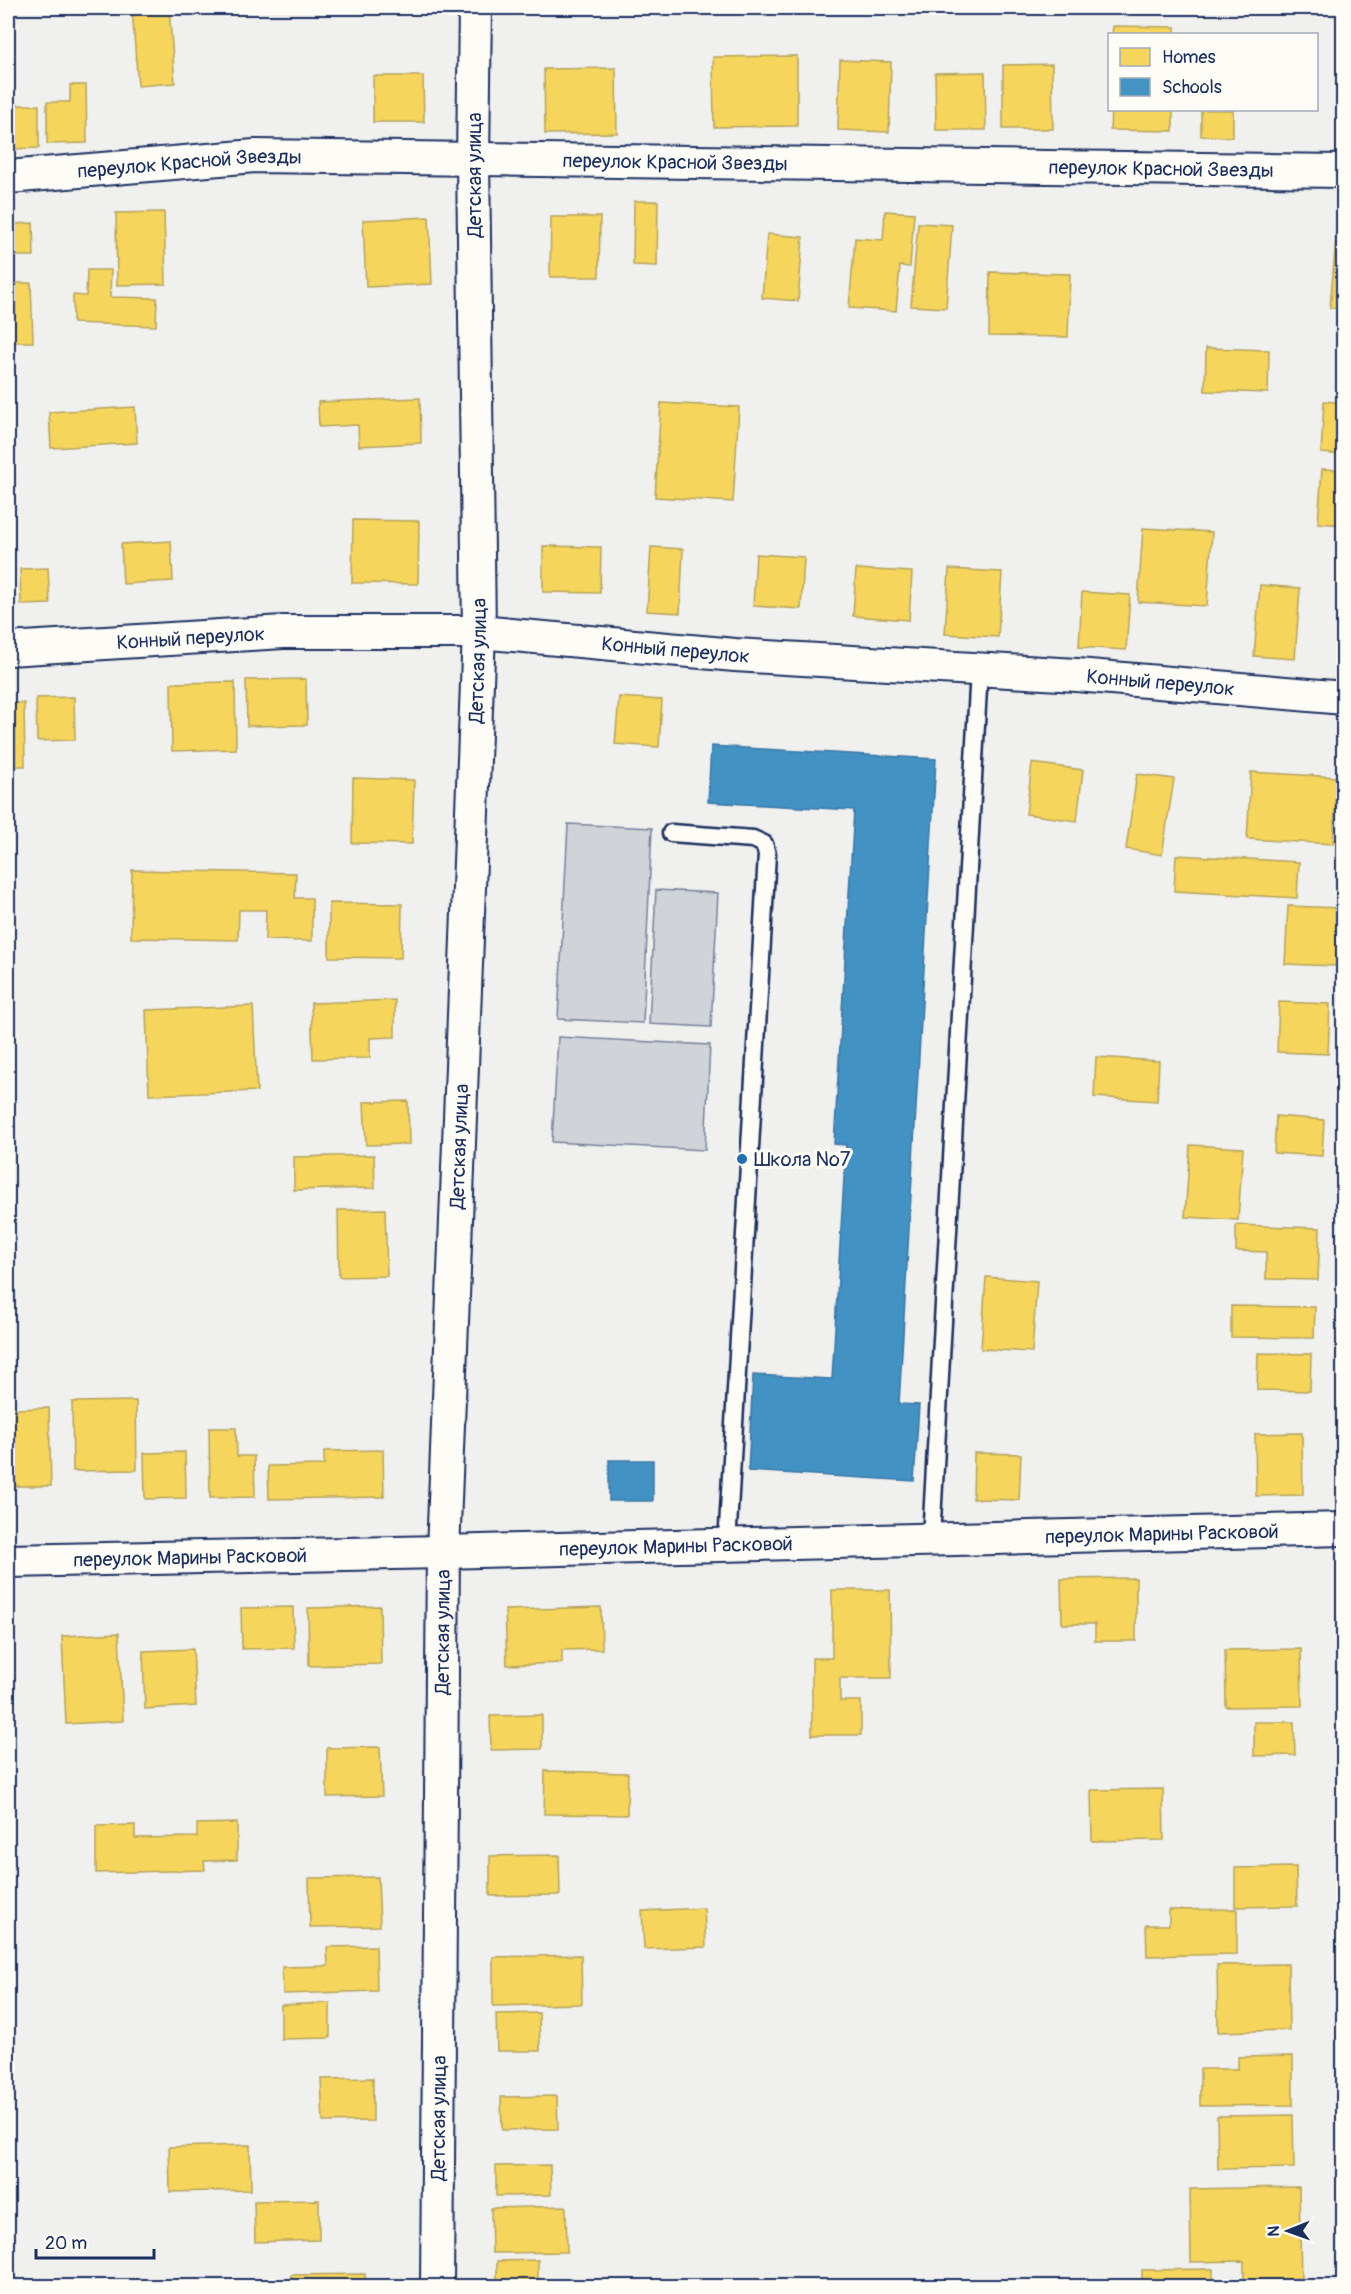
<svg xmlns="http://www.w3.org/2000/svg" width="1351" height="2294" font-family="Pangolin,sans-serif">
	<rect width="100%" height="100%" fill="#f0f0ee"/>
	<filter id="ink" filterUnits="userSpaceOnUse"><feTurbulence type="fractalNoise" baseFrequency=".0167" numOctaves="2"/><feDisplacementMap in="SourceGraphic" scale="12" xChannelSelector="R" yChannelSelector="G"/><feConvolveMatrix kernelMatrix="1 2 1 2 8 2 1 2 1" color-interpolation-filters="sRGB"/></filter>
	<g filter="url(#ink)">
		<path fill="#d0d3d8" stroke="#76819b" stroke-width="1.5" d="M568,824L652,828L643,1023L558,1019Z
			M656,890L718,893L711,1027L649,1024Z
			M558,1037L710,1045L705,1150L552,1142Z"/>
		<path fill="#f6d55c" stroke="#b4a35d" stroke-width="1.5" d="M169,8L175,83L138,86L132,10Z
			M1113,26L1175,27V34H1112Z
			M797,56V126L714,127L713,57Z
			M840,60L891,62L889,132L838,130Z
			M1052,64L1053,129H1003V65Z
			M616,68L617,133L545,134L544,69Z
			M985,72L986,130H936L935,73Z
			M373,76H423L424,122H373Z
			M70,85H86L87,143L47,144V102H70Z
			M11,105H39V148L12,149Z
			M1111,110H1173V131L1110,130Z
			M1201,110H1233V137L1201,136Z
			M634,201H658L657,266L633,265Z
			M885,211L914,213L910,267L900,266L896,311L849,308L855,238L883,240Z
			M164,212L166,284L117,285L116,213Z
			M429,217L432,284L366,287L363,220Z
			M551,217H600L599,277H550Z
			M33,223L34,256H12L11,224Z
			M918,223L952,225L946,308L911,306Z
			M1337,227L1344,228V309L1330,308Z
			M767,234L803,237L798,301L762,298Z
			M87,270H111L110,297L157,298L156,326L73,323V295L86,296Z
			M990,272L1070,274L1068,337L989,336Z
			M12,283H31L33,342H8V325H13Z
			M1206,348L1269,350L1268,393L1205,391Z
			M420,398L421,443L359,446L358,425L319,427L318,402Z
			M1324,401L1344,403V455L1321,453Z
			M661,403L739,407L733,502L655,497Z
			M135,407L137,443L51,448L49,412Z
			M1322,469L1344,470V525L1318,523Z
			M353,520L419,521L418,584L352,583Z
			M1143,528L1212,532L1207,606L1138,602Z
			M171,541L173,581L123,584L121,544Z
			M543,546L601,547L600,593L543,592Z
			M651,547L683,549L680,613L647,611Z
			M756,554L804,557L801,609L753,606Z
			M48,568L50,604L21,605L20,569Z
			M856,569L912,572L909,620L853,616Z
			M949,569L1002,572L998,637L945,634Z
			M1260,585L1300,588L1295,659L1254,656Z
			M1082,592L1130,595L1126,650L1079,647Z
			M306,679L307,725L247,726L246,680Z
			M235,682L236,749L172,751L171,683Z
			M74,697L75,740L37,741L36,698Z
			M619,697L662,700L659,747L615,744Z
			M8,703H24L25,766H8Z
			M1032,763L1083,770L1077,821L1026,814Z
			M1251,772L1337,777L1333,844L1247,839Z
			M1137,774L1174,779L1162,855L1126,849Z
			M353,778L414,780L412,844L352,843Z
			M1176,855L1299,862L1297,898L1174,891Z
			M132,870L296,873L295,898H312V941L265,940L266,910H239L238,940L131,938Z
			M329,903L402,904L401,958L329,957Z
			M1288,906L1339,908L1336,966L1285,964Z
			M395,1000V1037L370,1038V1058L313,1059L311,1003Z
			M1279,1002L1330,1004L1328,1054L1277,1052Z
			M253,1006L257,1091L149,1095L146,1010Z
			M1096,1057L1159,1061L1157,1101L1094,1097Z
			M408,1101L409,1144L366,1145L364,1102Z
			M1276,1116L1324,1120L1322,1156L1274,1153Z
			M1190,1145L1243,1148L1238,1220L1185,1217Z
			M374,1155L375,1188L294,1190V1157Z
			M385,1209L387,1276L339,1277L338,1210Z
			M1236,1225L1320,1228L1318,1280L1266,1279V1252L1236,1251Z
			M986,1277L1037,1281L1032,1352L981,1349Z
			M1231,1306L1315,1307L1314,1338L1231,1337Z
			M1258,1353L1311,1354L1310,1391L1257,1390Z
			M136,1401L137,1470L73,1471L72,1402Z
			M49,1408L51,1486H12L10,1409Z
			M209,1428H236L237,1456H254L255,1497L210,1498Z
			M1302,1433L1303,1495L1256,1496L1255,1434Z
			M383,1450L384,1497L269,1499L268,1466L324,1465V1451Z
			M185,1452L186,1498L145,1499L144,1453Z
			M974,1453L1021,1454L1019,1500L973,1499Z
			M1136,1578V1641H1095V1624H1062L1061,1579Z
			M832,1590H890L891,1678H840V1701H861V1735H812V1658H832Z
			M380,1606L381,1664L309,1666L308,1608Z
			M293,1607L294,1648L242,1649L241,1608Z
			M601,1607L602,1649L562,1650V1663L507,1665L505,1610Z
			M119,1633L123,1721L66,1724L62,1636Z
			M193,1649L196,1706L145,1709L143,1651Z
			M1301,1649L1302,1706L1226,1707L1225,1650Z
			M542,1715V1749L491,1750L490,1716Z
			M1254,1722H1294L1295,1755L1254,1756Z
			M380,1747L382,1796L327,1797V1748Z
			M545,1771L628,1773L627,1815L544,1814Z
			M1163,1789L1164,1840L1092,1841L1091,1790Z
			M237,1823V1860L204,1861L205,1870L96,1873V1826L135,1825V1838L197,1837V1824Z
			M559,1855L560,1895L490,1896V1856Z
			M1296,1867L1297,1906L1235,1907V1868Z
			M378,1877L380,1926L310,1927L309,1878Z
			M704,1908L706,1947L644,1949L642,1911Z
			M1237,1909V1954L1147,1956L1146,1925H1169V1910Z
			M376,1946L377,1991L283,1994L282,1967L328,1966L327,1947Z
			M581,1955L582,2004L493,2006V1957Z
			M1288,1964L1289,2030L1218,2032L1217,1965Z
			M330,2003V2038L281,2039V2005Z
			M539,2013L540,2051H497L496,2014Z
			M1293,2056V2105L1200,2106V2069H1238V2057Z
			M373,2078V2121L323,2122L321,2079Z
			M557,2096L558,2129L502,2130L501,2097Z
			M1293,2115L1294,2168L1218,2169L1217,2116Z
			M250,2145L251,2190L170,2192L169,2147Z
			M550,2165L551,2195L496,2196V2166Z
			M1299,2187L1301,2279L1244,2280V2261L1191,2262L1190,2189Z
			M319,2200V2240L255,2242L254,2201Z
			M566,2206L567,2252L492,2253L491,2208Z
			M538,2260V2286H497V2261Z
			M1213,2269V2286H1142V2270Z
			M365,2274L366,2286H291V2275Z"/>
		<path fill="#4393c3" stroke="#3775a5" stroke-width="1.5" d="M711,746L936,759L899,1404L919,1405L914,1481L748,1471L753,1375L832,1379L846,1145L834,1144L854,810L708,802Z
			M609,1460H653V1501H609Z"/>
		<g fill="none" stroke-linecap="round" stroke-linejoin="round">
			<defs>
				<path id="service" d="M671,833L753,839L764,844L767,854L727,1545
					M931,1539L979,670"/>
				<g id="minor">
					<path id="s1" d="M8,177L255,156L1344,171"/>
					<path id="s2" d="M8,649L283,632H479L735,655L1077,675L1344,698"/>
					<path id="s3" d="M8,1561L443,1552L1344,1529"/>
					<path id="s4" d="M437,2286L443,1552L479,632L473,158L475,8"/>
				</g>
			</defs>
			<use href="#service" stroke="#1b2f5e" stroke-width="21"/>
			<use href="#minor" stroke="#1b2f5e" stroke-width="36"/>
			<use href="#service" stroke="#fdfcf7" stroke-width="16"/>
			<use href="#minor" stroke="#fdfcf7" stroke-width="32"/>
		</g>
	</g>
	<circle fill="#1f6fb2" stroke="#fdfcf7" stroke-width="2" cx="742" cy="1159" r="6"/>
	<g text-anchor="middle" stroke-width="6" stroke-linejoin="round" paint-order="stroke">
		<g font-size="20" fill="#1b2f5e" stroke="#fdfcf7">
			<text dy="7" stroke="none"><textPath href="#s1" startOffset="668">переулок Красной Звезды</textPath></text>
			<text dy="7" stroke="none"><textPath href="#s1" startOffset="182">переулок Красной Звезды</textPath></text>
			<text dy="7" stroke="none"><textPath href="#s1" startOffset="1154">переулок Красной Звезды</textPath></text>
			<text transform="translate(474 175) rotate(-90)" y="7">Детская улица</text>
			<text dy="7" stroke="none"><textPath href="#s2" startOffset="183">Конный переулок</textPath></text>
			<text dy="7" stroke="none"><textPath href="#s2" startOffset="669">Конный переулок</textPath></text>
			<text dy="7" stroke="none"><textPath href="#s4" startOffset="1626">Детская улица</textPath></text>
			<text dy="7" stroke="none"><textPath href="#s2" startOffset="1155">Конный переулок</textPath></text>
			<text dy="7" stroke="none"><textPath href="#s4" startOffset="1140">Детская улица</textPath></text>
			<text dy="7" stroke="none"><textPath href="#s3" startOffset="1154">переулок Марины Расковой</textPath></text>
			<text dy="7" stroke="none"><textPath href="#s3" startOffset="668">переулок Марины Расковой</textPath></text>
			<text dy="7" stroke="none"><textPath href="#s3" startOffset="182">переулок Марины Расковой</textPath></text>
			<text dy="7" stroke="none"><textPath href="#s4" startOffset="654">Детская улица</textPath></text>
			<text dy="7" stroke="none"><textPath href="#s4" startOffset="168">Детская улица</textPath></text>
		</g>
		<g font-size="20" fill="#1b2f5e" stroke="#fdfcf7" text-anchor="start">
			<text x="754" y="1166">Школа №7</text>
		</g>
	</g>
	<rect width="1351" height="2294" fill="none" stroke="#fdfcf7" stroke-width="30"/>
	<rect x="15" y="15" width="1321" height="2264" fill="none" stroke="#1b2f5e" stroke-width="2" filter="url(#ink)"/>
	<rect x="1108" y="33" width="210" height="78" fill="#fdfcf7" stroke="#a3aaba" stroke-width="1.5"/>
	<rect x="1120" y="48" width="30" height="18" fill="#f6d55c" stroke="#a3aaba" stroke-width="1.5"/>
	<text x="1162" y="63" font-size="18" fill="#1b2f5e">Homes</text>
	<rect x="1120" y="78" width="30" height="18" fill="#4393c3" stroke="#a3aaba" stroke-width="1.5"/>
	<text x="1162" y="93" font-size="18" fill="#1b2f5e">Schools</text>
	<g transform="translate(1288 2231) rotate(269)" stroke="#fdfcf7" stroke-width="4.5" paint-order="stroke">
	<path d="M0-4.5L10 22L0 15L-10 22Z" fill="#1b2f5e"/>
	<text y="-9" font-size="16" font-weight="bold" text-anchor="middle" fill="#1b2f5e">N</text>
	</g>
	<path d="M36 2249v9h118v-9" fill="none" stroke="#1b2f5e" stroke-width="3"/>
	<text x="45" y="2249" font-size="18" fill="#1b2f5e" stroke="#fdfcf7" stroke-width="4.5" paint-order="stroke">20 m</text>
</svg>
